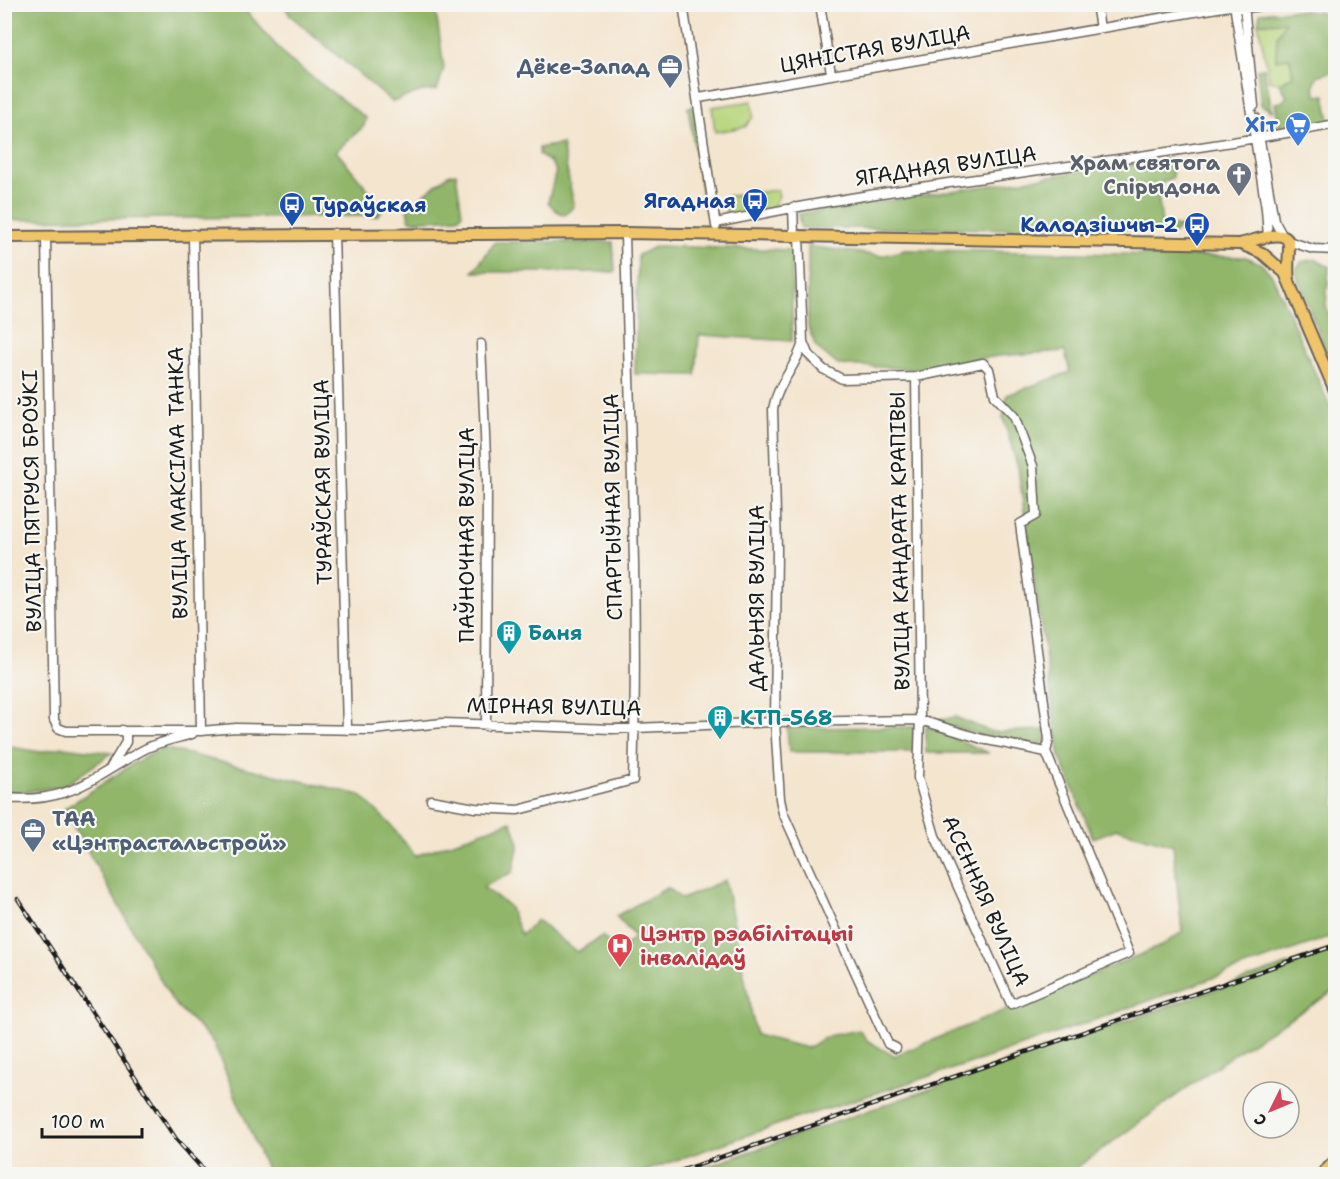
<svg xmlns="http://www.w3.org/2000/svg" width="1340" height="1179" font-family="'Shantell Sans',sans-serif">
	<rect width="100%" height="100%" fill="#f6f6f2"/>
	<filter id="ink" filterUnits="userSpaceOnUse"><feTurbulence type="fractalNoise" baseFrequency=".0167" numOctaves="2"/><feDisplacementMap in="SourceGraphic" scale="12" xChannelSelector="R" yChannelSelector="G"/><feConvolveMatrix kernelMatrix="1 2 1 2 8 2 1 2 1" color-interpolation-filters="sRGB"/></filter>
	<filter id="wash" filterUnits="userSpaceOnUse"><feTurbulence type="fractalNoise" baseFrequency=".008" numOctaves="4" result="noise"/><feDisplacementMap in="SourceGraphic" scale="24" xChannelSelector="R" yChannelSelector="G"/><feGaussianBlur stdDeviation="1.35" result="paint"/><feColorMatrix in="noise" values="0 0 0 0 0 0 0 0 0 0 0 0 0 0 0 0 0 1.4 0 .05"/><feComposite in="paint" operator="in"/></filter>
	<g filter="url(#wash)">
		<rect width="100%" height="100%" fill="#f4e5cf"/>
		<path fill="#b7d57b" stroke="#6a784c" stroke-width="1.5" d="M1285,22L1277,37L1276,60L1290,58L1293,76L1279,83L1270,81L1258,23Z
			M752,101L753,117L745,127L715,132L712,107Z
			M777,190L779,196L772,209L727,218L724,197Z"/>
		<path fill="#91b66b" stroke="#566944" stroke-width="1.5" d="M4,5H241L288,59L366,118L364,126L336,151L371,193L382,211L377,216L5,220Z
			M283,5H435L444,68L437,90L422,91L392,102L291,16Z
			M1292,10L1325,13L1335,10V71L1317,76L1314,87L1317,96L1325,95L1330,121L1276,134L1279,125L1275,103L1282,102L1287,96L1280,84L1293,76L1290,58L1276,60L1277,37L1285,22L1258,23L1260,13Z
			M1264,68L1272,111L1261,105L1257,69Z
			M693,106L707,206L704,207L688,107Z
			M562,144L574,206L565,215L556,211L548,202L556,171L550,162L539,155V148Z
			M1171,158L1173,177L1157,186L1162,224L1181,227L1174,233L1153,229L801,228L798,214Z
			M456,173L462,214L458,218L413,221L409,219L407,208L448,175Z
			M495,242H613L615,272H473Z
			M656,246L792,250V341L699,335L696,375L635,374L638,255Z
			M808,246L882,256L905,250L983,251L1246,257L1260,263L1272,275L1335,418V935L987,1058L791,1120L637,1174H268L213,1042L173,1002L64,809L134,763L163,748L360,795L390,824L415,856L511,821L519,843L513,872L483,887L509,906L521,935L537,920L577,952L602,936L618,951L635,937L616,916L667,888L682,899L725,880L756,1035L807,1048L828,1036L859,1030L868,1041L894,1056L1161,946L1182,932L1173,845L1117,829L1093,838L1060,757L1018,468L1003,418L1007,395L1070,372L1065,351L998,356L919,369L838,365L816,347L808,327Z
			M1315,259L1329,267L1326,306L1335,332V375L1295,271L1301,262Z
			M955,717L992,732L1045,730L1046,738L1041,745L977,734L935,721Z
			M926,726L989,753H926Z
			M914,727V752H789L787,728Z
			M5,746L40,752L63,747L112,753L64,786L17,793L5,791Z
			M1335,948V991L1238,1051L1068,1174H686Z"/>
	</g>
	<g filter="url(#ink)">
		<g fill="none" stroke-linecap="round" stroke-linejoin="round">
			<defs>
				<path id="minor" d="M683,4L716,226
					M820,4L831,74
					M1096,4L1100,28
					M1234,4L1266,209L1268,237
					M1244,5L1254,106
					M699,98L1229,6L1245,8L1279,4
					M1256,118L1274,220L1282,235
					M793,207L794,235
					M716,223C921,180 1130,163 1336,124
					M334,233L347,730
					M193,234L201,731
					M799,235L803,342L808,354L823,369L842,379L916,377L983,363L989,369L995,396L1014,416L1033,466L1036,515L1020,524L1049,739L1046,752
					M46,237L54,720L58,728L66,731H201L236,728L372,730L443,723L612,729L775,722L920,720L982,739L1046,752
					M1288,241L1313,249L1336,250
					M803,342C797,367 777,383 773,409L777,549L775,722L780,799L783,813L888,1044L896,1048
					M481,344L487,481L486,726
					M916,377L920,720L918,778L935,836L1011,1004L1129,953L1046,752
					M111,767L126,742V735L122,730
					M4,798C69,804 90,779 143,750C157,742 175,739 192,734
					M431,800L475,808L518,810L633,780C639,598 629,415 625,233"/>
				<path id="major" d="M4,237L625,233L1239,244C1252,242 1290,224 1289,247C1289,259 1287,268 1289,281
					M1243,245L1262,253L1285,273L1336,393
					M1322,1174L1336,1160"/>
			</defs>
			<use href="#minor" stroke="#68625b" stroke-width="11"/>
			<use href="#major" stroke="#68625b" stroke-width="14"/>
			<use href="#minor" stroke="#fff" stroke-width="8"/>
			<use href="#major" stroke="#f0c469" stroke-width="10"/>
			<defs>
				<path id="rail" d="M18,899L176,1139L207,1174
					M672,1174L1336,945"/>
			</defs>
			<use href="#rail" stroke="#1c1c1c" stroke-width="4.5"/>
			<use href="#rail" stroke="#f6f6f2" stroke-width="2" stroke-dasharray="7" stroke-linecap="butt"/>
		</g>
	</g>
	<defs>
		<symbol id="office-pin" viewBox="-11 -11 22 30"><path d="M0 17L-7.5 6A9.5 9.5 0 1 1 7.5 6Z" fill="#5c6f8a" stroke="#f6f6f2"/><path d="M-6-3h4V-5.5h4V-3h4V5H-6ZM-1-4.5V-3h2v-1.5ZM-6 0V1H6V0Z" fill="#fff"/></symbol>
		<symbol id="supermarket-pin" viewBox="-11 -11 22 30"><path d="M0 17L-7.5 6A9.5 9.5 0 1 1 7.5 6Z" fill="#3f7fe0" stroke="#f6f6f2"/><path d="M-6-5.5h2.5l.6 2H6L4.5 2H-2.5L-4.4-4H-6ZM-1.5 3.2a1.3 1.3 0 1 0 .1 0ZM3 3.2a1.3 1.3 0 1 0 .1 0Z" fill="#fff"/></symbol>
		<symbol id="church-pin" viewBox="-11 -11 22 30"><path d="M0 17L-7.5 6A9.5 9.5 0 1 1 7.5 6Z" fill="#6b7280" stroke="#f6f6f2"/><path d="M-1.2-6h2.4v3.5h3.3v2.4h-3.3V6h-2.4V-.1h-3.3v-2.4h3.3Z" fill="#fff"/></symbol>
		<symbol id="bus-pin" viewBox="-11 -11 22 30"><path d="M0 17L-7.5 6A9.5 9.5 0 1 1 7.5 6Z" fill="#1a4fb4" stroke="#f6f6f2"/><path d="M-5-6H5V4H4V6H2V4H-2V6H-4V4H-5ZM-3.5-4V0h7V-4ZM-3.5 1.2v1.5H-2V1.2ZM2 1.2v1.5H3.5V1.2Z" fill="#fff"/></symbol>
		<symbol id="building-pin" viewBox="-11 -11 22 30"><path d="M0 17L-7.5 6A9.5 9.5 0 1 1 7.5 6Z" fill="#0f9aa8" stroke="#f6f6f2"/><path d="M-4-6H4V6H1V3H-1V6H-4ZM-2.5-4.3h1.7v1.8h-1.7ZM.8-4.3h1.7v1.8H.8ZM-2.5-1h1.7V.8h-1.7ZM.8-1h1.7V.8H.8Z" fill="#fff"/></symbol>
		<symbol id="hospital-pin" viewBox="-11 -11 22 30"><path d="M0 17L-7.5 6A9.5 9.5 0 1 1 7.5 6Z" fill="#e0444e" stroke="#f6f6f2"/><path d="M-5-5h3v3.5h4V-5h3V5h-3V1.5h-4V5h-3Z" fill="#fff"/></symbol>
	</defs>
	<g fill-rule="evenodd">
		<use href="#office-pin" x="655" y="52" width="30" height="40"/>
		<use href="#supermarket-pin" x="1283" y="110" width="30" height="40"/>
		<use href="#church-pin" x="1224" y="160" width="30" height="40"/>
		<use href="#bus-pin" x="740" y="186" width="30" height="40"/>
		<use href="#bus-pin" x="277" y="190" width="30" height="40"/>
		<use href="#bus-pin" x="1182" y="210" width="30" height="40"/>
		<use href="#building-pin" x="494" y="618" width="30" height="40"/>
		<use href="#building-pin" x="705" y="703" width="30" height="40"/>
		<use href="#office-pin" x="18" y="816" width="30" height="40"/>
		<use href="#hospital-pin" x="605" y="931" width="30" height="40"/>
	</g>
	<g text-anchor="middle" stroke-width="4.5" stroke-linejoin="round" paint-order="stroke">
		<g font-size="21" fill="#1c1c1c" stroke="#f6f6f2">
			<text transform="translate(875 49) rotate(-10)" y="7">ЦЯНІСТАЯ ВУЛІЦА</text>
			<text transform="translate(946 166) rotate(-8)" y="7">ЯГАДНАЯ ВУЛІЦА</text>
			<text transform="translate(323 482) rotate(-91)" y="7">ТУРАЎСКАЯ ВУЛІЦА</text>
			<text transform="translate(178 483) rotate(-91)" y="7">ВУЛІЦА МАКСІМА ТАНКА</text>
			<text transform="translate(32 501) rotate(-91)" y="7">ВУЛІЦА ПЯТРУСЯ БРОЎКІ</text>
			<text transform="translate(613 507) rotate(-91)" y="7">СПАРТЫЎНАЯ ВУЛІЦА</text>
			<text transform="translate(467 535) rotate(-90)" y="7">ПАЎНОЧНАЯ ВУЛІЦА</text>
			<text transform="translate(900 541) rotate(-91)" y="7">ВУЛІЦА КАНДРАТА КРАПІВЫ</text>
			<text transform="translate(757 598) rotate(-90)" y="7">ДАЛЬНЯЯ ВУЛІЦА</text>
			<text transform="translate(554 707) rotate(1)" y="7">МІРНАЯ ВУЛІЦА</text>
			<text transform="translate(986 901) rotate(66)" y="7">АСЕННЯЯ ВУЛІЦА</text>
		</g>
		<g font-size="21" font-weight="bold" fill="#4e5e75" stroke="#f6f6f2" text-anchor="end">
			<text x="650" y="74">Дёке-Запад</text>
			<text x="52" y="826" text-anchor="start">ТАА<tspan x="52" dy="24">«Цэнтрастальстрой»</tspan></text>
		</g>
		<g font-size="21" font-weight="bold" fill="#366cbe" stroke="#f6f6f2" text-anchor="end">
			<text x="1278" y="132">Хіт</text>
		</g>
		<g font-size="21" font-weight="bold" fill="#5b616d" stroke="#f6f6f2" text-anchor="end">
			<text x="1220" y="170">Храм святога<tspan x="1220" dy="24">Спірыдона</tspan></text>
		</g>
		<g font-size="21" font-weight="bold" fill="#164399" stroke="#f6f6f2" text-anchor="end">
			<text x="736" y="208">Ягадная</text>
			<text x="312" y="212" text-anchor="start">Тураўская</text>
			<text x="1178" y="232">Калодзішчы-2</text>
		</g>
		<g font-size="21" font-weight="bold" fill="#0d838f" stroke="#f6f6f2" text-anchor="start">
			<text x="528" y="640">Баня</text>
			<text x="740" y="725">КТП-568</text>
		</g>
		<g font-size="21" font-weight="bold" fill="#be3a42" stroke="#f6f6f2" text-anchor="start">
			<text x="640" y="941">Цэнтр рэабілітацыі<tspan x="640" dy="24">інвалідаў</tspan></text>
		</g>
	</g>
	<rect width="1340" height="1179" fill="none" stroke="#f6f6f2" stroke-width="24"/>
	<g transform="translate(1271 1110) rotate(227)"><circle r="28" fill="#f6f6f2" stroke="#9f9f9c" stroke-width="1.5"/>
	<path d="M0-4.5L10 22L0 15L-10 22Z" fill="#d1495b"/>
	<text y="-9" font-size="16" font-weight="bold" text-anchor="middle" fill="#1c1c1c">С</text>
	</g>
	<path d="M42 1128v9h100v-9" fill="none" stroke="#1c1c1c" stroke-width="3"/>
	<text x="51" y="1128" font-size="18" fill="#1c1c1c" stroke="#f6f6f2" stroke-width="4.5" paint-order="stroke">100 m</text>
</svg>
